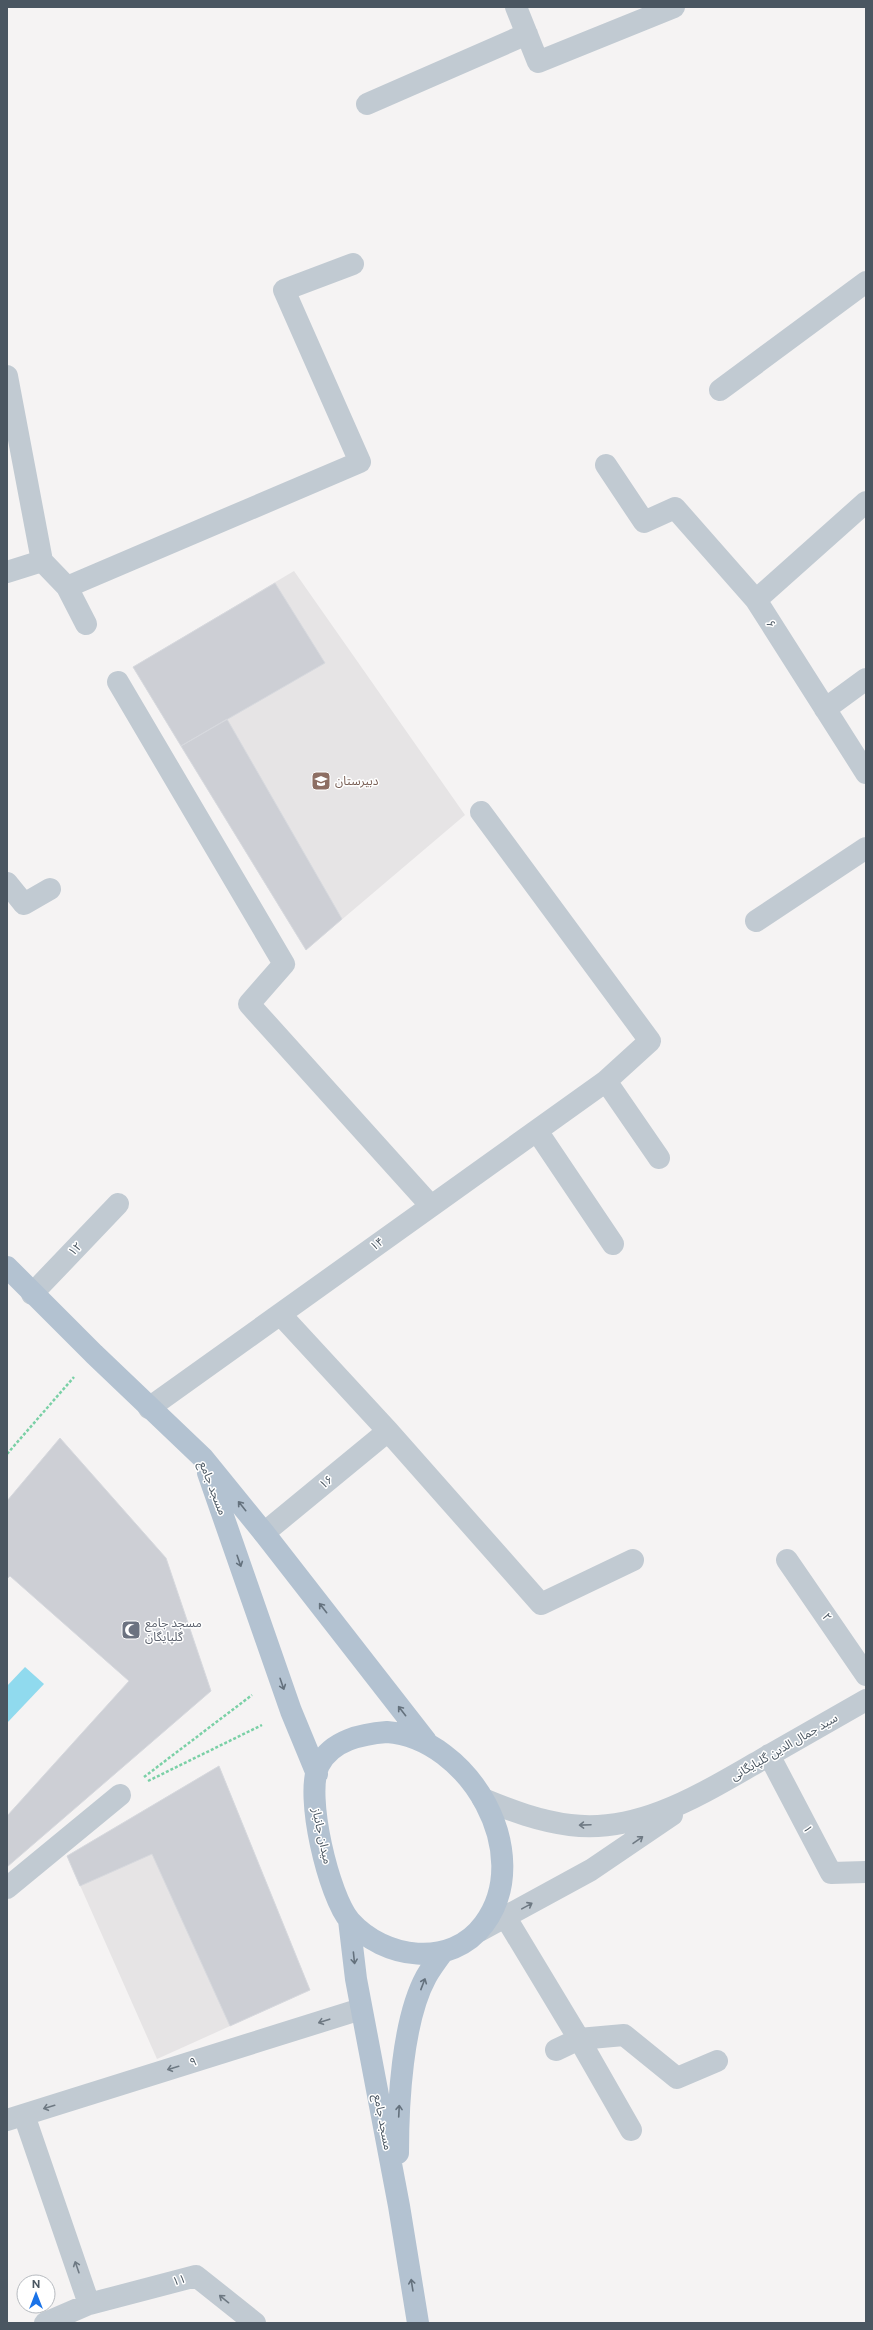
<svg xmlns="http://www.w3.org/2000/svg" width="873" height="2330" font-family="'Public Sans','Noto Sans Arabic',sans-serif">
	<rect width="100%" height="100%" fill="#f5f3f3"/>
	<path fill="#e6e4e5" d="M294,571L465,815L306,950L133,667Z
		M219,1766L310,1990L157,2059L67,1856Z"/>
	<path fill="#90daee" d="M25,1667L44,1684L7,1723V1686Z"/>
	<path fill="#cdcfd5" stroke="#d7d9de" d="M275,583L325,663L181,746L133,667Z
		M227,719L342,919L306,950L181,746Z
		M60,1438L166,1558L211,1691L7,1867V1816L129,1681L10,1576L7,1579V1501Z
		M219,1766L310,1990L230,2026L152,1854L80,1886L67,1856Z"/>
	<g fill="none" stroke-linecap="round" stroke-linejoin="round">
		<path stroke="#7ad0a6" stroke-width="2.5" stroke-dasharray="3 2" stroke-linecap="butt" d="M7,1454L74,1377
			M144,1777L252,1695
			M148,1781L262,1725"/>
		<path stroke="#c1cad2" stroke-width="22" d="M516,7L538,62L674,7
			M367,104L527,34
			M7,376L42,561
			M720,390L866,282
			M606,465L644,522L675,508L756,600
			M866,502L756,600L866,773
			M7,572L42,561L67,587L360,462L284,290L353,264
			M67,587L86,624
			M118,682L284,964L249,1004L431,1206
			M825,709L866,679
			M7,883L24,904L50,889
			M756,921L866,848
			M606,1081L659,1158
			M537,1131L613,1244
			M32,1294L118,1204
			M280,1314L388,1431L541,1604L633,1560
			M149,1408L606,1081L650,1041L481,812
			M264,1533L388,1431
			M787,1560L866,1675
			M769,1755L831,1873L866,1872
			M483,1799C512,1811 539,1821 570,1825C640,1834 703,1793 761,1760C796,1740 831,1720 866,1700
			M7,1888L120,1795
			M506,1918L579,2039L631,2130
			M479,1931L591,1870L672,1815
			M556,2050L579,2039L624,2035L677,2078L717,2061
			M24,2115L89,2304
			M7,2120L361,2009
			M45,2323L89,2304L196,2276L255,2323"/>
		<path stroke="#b3c2d1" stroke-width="22" d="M7,1267L94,1354L203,1458L264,1533L426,1741
			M208,1473L291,1711L317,1774
			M387,1732C469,1738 536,1854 484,1924C451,1969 384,1959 350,1921C329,1897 304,1794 319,1765C332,1740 362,1734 387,1732Z
			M349,1920L356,1979L399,2206L418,2323
			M398,2153C398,2104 402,2021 426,1977C431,1968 437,1960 443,1952"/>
	</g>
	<defs><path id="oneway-shaft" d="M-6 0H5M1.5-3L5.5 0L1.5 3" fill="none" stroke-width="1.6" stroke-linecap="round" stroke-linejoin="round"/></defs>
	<g stroke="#64717d">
		<use href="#oneway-shaft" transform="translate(242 1506) rotate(-129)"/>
		<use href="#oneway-shaft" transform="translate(239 1561) rotate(71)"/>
		<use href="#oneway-shaft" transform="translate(323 1608) rotate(-128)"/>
		<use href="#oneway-shaft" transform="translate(282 1684) rotate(71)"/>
		<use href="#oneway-shaft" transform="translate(402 1711) rotate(-128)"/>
		<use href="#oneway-shaft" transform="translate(354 1958) rotate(84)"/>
		<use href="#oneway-shaft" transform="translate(423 1984) rotate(-69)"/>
		<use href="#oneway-shaft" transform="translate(399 2111) rotate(-87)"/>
		<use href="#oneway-shaft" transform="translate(412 2285) rotate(-99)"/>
	</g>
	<g stroke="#6e7983">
		<use href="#oneway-shaft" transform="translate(585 1825) rotate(178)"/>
		<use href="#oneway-shaft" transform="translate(638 1840) rotate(-35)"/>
		<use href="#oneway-shaft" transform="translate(527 1906) rotate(-29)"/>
		<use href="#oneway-shaft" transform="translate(324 2021) rotate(162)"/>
		<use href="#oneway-shaft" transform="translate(173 2068) rotate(163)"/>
		<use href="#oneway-shaft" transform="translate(49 2107) rotate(163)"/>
		<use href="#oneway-shaft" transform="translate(77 2267) rotate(-109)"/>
		<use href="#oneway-shaft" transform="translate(224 2299) rotate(-141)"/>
	</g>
	<defs>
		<symbol id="school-square" viewBox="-11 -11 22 22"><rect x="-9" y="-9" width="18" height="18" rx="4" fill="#8d6e63" stroke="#fff"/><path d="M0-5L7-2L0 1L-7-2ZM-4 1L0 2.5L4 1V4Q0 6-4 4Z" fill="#fff"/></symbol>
		<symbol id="mosque-square" viewBox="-11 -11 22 22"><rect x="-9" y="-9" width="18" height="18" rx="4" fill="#6b7280" stroke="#fff"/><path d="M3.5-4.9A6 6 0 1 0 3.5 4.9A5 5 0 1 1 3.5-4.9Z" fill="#fff"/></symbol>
	</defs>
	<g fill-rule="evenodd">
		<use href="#school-square" x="310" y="770" width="22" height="22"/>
		<use href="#mosque-square" x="120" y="1619" width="22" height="22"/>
	</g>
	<g text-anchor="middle" stroke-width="3" stroke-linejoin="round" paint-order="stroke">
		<g font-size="12" fill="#4a5661" stroke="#fff">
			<text transform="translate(771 624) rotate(58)" y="4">۶</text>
			<text transform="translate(377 1244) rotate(-36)" y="4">۱۴</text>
			<text transform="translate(75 1249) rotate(-46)" y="4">۱۲</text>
			<text transform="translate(326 1482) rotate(-39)" y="4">۱۶</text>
			<text transform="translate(213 1488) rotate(69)" y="4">مسجد جامع</text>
			<text transform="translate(827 1617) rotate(55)" y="4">۲</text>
			<text transform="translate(784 1747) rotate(-30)" y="4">سید جمال الدین گلپایگانی</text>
			<text transform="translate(808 1829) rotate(62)" y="4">۱</text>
			<text transform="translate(322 1836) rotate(78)" y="4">میدان جانباز</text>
			<text transform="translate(193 2062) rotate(-17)" y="4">۹</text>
			<text transform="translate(383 2122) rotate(79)" y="4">مسجد جامع</text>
			<text transform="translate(179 2280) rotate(-15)" y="4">۱۱</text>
		</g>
		<g font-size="12" fill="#785e54" stroke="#fff" text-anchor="start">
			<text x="335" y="785">دبیرستان</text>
		</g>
		<g font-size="12" fill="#5b616d" stroke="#fff" text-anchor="start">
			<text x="145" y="1627">مسجد جامع<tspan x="145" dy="14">گلپایگان</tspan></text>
		</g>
	</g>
	<rect width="873" height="2330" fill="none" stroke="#4a5661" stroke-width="16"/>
	<g transform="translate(36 2294)"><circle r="19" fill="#ffffff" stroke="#b7bbc0"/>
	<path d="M0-3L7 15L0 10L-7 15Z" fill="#1a73e8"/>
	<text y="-6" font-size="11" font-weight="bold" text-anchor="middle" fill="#4a5661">N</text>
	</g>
</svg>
